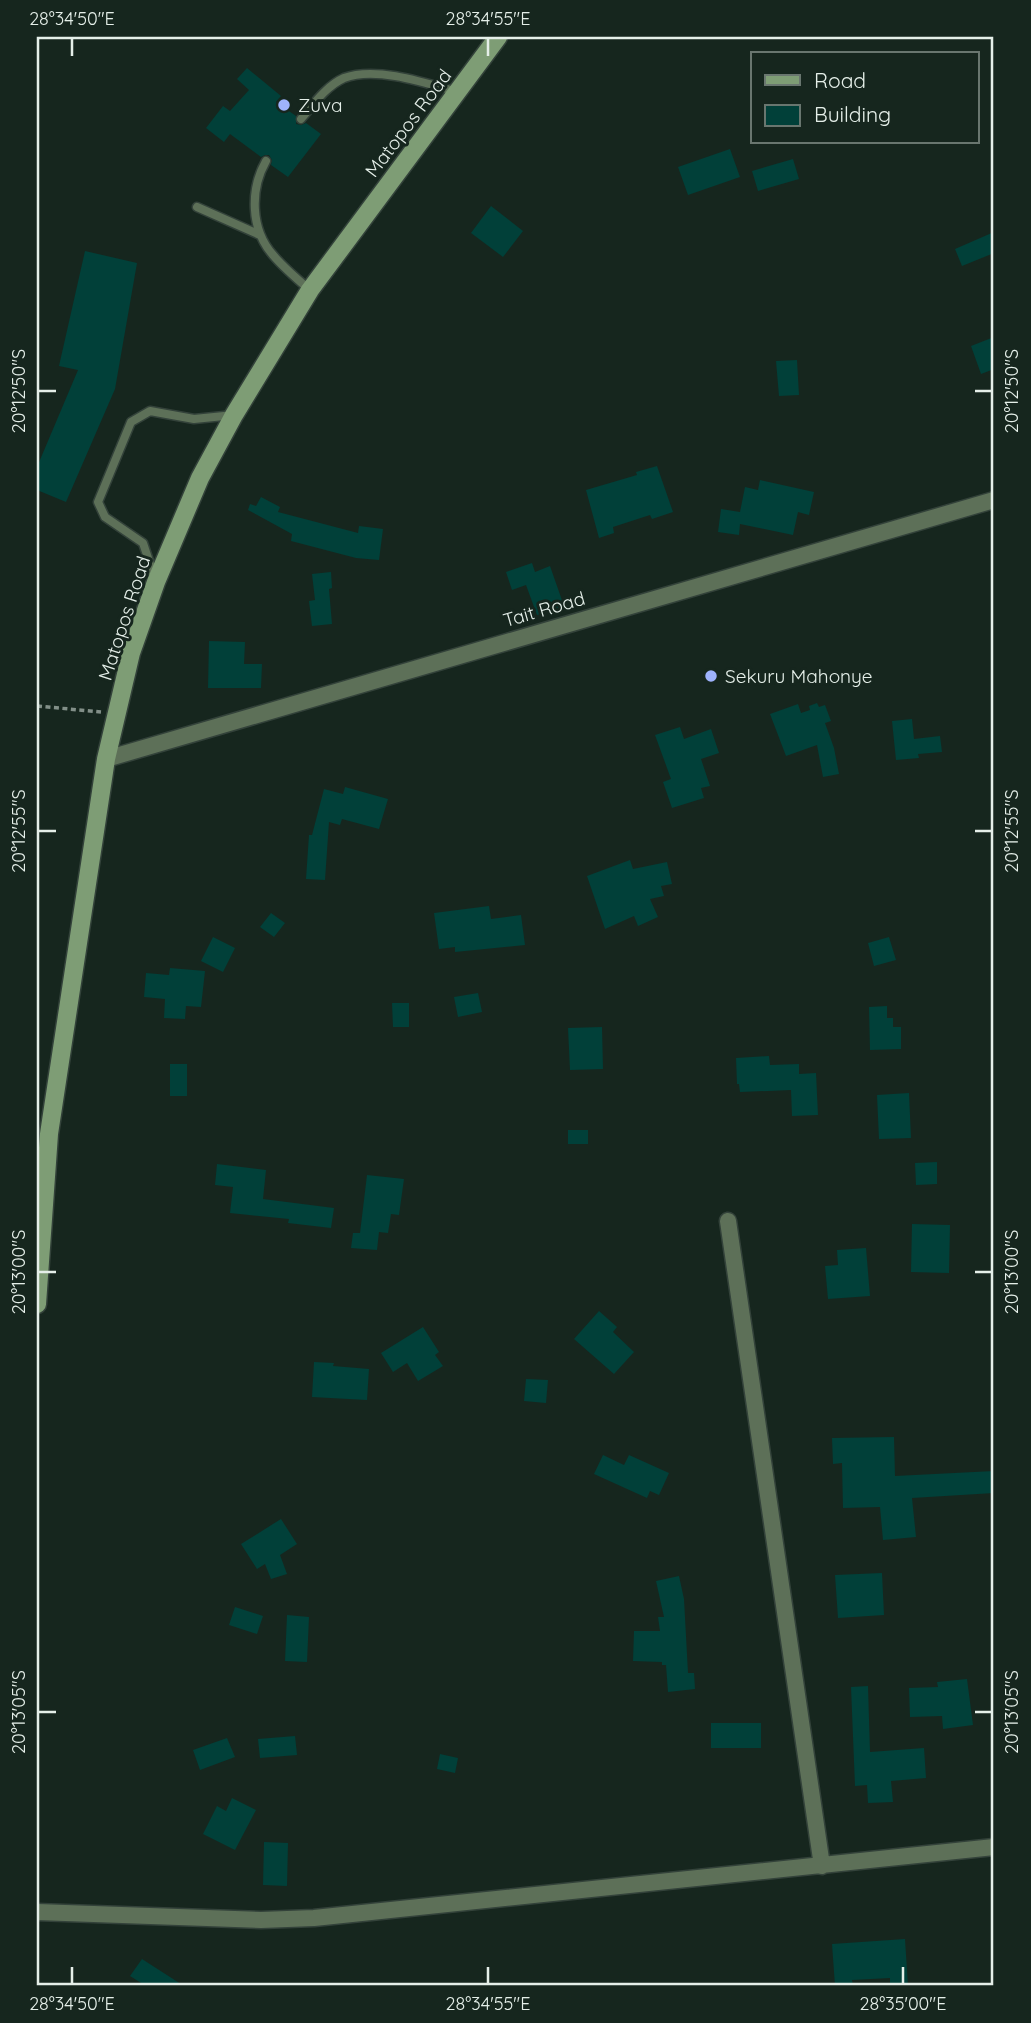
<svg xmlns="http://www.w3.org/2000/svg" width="1031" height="2023" font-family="Quicksand,sans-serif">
	<rect width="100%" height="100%" fill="#16261e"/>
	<path fill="#014039" d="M247,68L281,96L276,102L296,116V124L301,125L306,123L321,134L288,177L271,165L272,160L269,155H265L261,157L230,134L224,142L206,128L223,106L230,111L249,90L237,79Z
		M730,149L740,177L688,195L678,167Z
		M793,159L799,179L758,191L752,171Z
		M491,206L523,231L503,257L471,233Z
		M994,232V253L962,266L955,249Z
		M85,251L137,263L115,389L66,502L37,490V467L78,370L59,366Z
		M994,337V369L981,374L971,346Z
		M797,360L799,395L779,396L776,361Z
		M657,466L673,512L652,519L650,515L613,527L614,533L599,538L586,490L637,475L636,472Z
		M760,480L814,492L809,515L798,512L793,535L740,524L739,535L718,532L721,509L740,512L745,487L758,490Z
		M261,497L280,507L278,512L358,533L359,526L383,529L379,560L356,558L291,541L292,534L248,510L250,504L256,506Z
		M532,563L535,572L550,566L564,606L537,615L526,585L512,590L506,572Z
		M331,572L332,588L329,589L332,624L312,626L309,601L315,600L312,574Z
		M209,641L245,642L244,664H262L261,688H208Z
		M817,703L819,707L825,705L831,721L825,723L834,748L839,774L823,777L817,745L786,756L770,714L798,704L801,713L810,710L809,706Z
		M912,719L914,739L940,736L942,752L918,754L919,758L896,760L892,721Z
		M680,727L684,739L711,729L719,753L701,759L710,786L701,788L704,798L672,808L663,782L671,779L655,735Z
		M345,787L388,799L379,829L342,819L340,825L329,822L325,880L306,879L309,835H312L324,789L343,794Z
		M630,860L633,869L667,862L672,884L661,886L664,896L650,899L658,917L638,926L634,916L605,929L587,876Z
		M489,906L491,919L521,915L525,945L455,952V947L439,949L434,913Z
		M271,913L285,923L274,937L260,927Z
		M213,937L235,948L223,972L201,961Z
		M889,937L896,960L874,966L868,943Z
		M170,968L205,971L201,1007L186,1006L185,1019L164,1018L165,999L144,997L146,973L169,975Z
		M478,993L482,1012L458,1017L454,997Z
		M392,1003H409V1027H393Z
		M887,1006V1018H893V1027H901V1049L870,1050L869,1007Z
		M602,1027L603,1069L570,1070L568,1028Z
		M769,1056L770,1065L799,1064V1074L816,1073L818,1115L792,1116L791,1090L740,1092L739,1084H737L736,1058Z
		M170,1064H187V1096H170Z
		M909,1093L911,1138L879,1139L877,1095Z
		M568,1130H588V1144H568Z
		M937,1162V1184L916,1185L915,1163Z
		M217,1164L266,1170L263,1199L334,1208L331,1228L288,1223L289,1219L230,1213L233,1187L215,1185Z
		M367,1175L404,1179L399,1215L391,1214L388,1233L379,1232L377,1250L351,1248L353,1233H360Z
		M912,1224L950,1225L949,1273L911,1272Z
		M866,1248L870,1296L828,1299L825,1266L838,1265L837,1250Z
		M599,1311L617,1327L613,1332L634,1352L614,1374L574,1339Z
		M423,1327L439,1352L435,1355L443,1366L418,1381L407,1363L393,1372L381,1353Z
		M314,1362L334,1363L333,1366L369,1369L367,1400L312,1397Z
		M526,1379L548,1380L546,1403L524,1401Z
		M894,1437L895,1476L994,1471V1493L912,1498L916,1537L883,1540L880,1507L843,1508L842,1463L833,1464L832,1438Z
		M603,1455L624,1465L629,1455L669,1473L659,1495L650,1491L647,1498L594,1474Z
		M281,1519L297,1544L280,1555L287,1574L271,1579L265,1564L257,1569L241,1544Z
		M882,1573L884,1615L838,1618L835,1575Z
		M679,1576L684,1599L688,1673H694L695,1689L668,1692L666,1665H662V1662L633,1661L634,1631H660L658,1617H664L656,1581Z
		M235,1607L263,1616L257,1634L229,1625Z
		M287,1615L309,1617L307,1662L285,1661Z
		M967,1679L973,1725L943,1729L942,1716L910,1717L909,1688L938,1687L937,1682Z
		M868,1686L870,1752L924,1748L926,1778L891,1781L893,1802L868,1803L867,1785L855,1786L851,1687Z
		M711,1723H761V1748H711Z
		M295,1736L297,1755L260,1758L258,1739Z
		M227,1738L235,1757L200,1770L193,1750Z
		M440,1754L458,1758L455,1773L437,1769Z
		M232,1798L256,1810L235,1850L203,1834L217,1806L226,1811Z
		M264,1842L288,1843L287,1886L263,1885Z
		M905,1939L908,1986H890V1978L852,1980L853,1986H835L832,1944Z
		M142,1959L184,1986H146L130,1976Z"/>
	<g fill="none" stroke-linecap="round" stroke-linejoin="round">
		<defs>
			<path id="service" d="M301,119C313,105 326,86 344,78C376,66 426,83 457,92
				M266,161C250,189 250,229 273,255C284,268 297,279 310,290
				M197,207L260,235
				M155,579L143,543L105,517L98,502L131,422L150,411L194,419L234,415"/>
			<path id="minor" d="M106,759L994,500
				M728,1221L822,1866
				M37,1912L261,1920L314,1918L994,1847"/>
			<path id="secondary" d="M37,1304L49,1134L106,759L131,653L156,582L200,478L234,415L310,290L498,37"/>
		</defs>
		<use href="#service" stroke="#33423a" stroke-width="11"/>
		<use href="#minor" stroke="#33423a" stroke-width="19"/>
		<use href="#secondary" stroke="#33423a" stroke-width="21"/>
		<path stroke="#828f88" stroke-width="3.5" stroke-dasharray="5 3.5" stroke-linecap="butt" d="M37,706L101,712"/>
		<use href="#service" stroke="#5d7058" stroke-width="8"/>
		<use href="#minor" stroke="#5d7058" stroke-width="16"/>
		<use href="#secondary" stroke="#7e9d75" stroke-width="18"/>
	</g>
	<path fill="none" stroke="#e5efe9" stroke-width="2.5" d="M72,38V56M488,38V56M38,391H56M975,391H992M38,831H56M975,831H992M38,1272H56M975,1272H992M38,1712H56M975,1712H992M72,1967V1984M488,1967V1984M903,1967V1984"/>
	<g fill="#9fb3fd" stroke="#16261e" stroke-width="2.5">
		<circle cx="284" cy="105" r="7"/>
		<circle cx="711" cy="676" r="7"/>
	</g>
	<g text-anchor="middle" stroke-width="6" stroke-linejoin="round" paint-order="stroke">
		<g font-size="19" fill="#e5efe9" stroke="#16261e" text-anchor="start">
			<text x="298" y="112">Zuva</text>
			<text x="725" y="683">Sekuru Mahonye</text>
		</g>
		<g font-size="19" fill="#e5efe9" stroke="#16261e">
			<text transform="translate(408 123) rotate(-53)" y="7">Matopos Road</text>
			<text transform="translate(544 609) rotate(-16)" y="7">Tait Road</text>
			<text transform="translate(124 618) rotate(-72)" y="7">Matopos Road</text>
		</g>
	</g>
	<rect width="1031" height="2023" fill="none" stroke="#16261e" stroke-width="77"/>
	<rect x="751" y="52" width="228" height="91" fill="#16261e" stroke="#69766f" stroke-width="2"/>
	<rect x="765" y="75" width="35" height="10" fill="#7e9d75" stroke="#69766f" stroke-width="2"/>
	<text x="814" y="88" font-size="21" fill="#e5efe9">Road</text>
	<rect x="765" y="105" width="35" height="21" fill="#014039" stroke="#69766f" stroke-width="2"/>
	<text x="814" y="122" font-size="21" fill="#e5efe9">Building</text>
	<rect x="38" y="38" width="954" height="1946" fill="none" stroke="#e5efe9" stroke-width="2.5"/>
	<g font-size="18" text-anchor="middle" fill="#e5efe9">
		<text x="72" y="25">28°34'50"E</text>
		<text x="488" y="25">28°34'55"E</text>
		<text transform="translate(19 391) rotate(-90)" y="6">20°12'50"S</text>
		<text transform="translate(1012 391) rotate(-90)" y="6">20°12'50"S</text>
		<text transform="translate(19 831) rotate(-90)" y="6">20°12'55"S</text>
		<text transform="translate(1012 831) rotate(-90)" y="6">20°12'55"S</text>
		<text transform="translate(19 1272) rotate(-90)" y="6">20°13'00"S</text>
		<text transform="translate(1012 1272) rotate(-90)" y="6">20°13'00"S</text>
		<text transform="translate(19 1712) rotate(-90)" y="6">20°13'05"S</text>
		<text transform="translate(1012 1712) rotate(-90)" y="6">20°13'05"S</text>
		<text x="72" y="2010">28°34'50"E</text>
		<text x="488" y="2010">28°34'55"E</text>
		<text x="903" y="2010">28°35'00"E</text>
	</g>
</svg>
